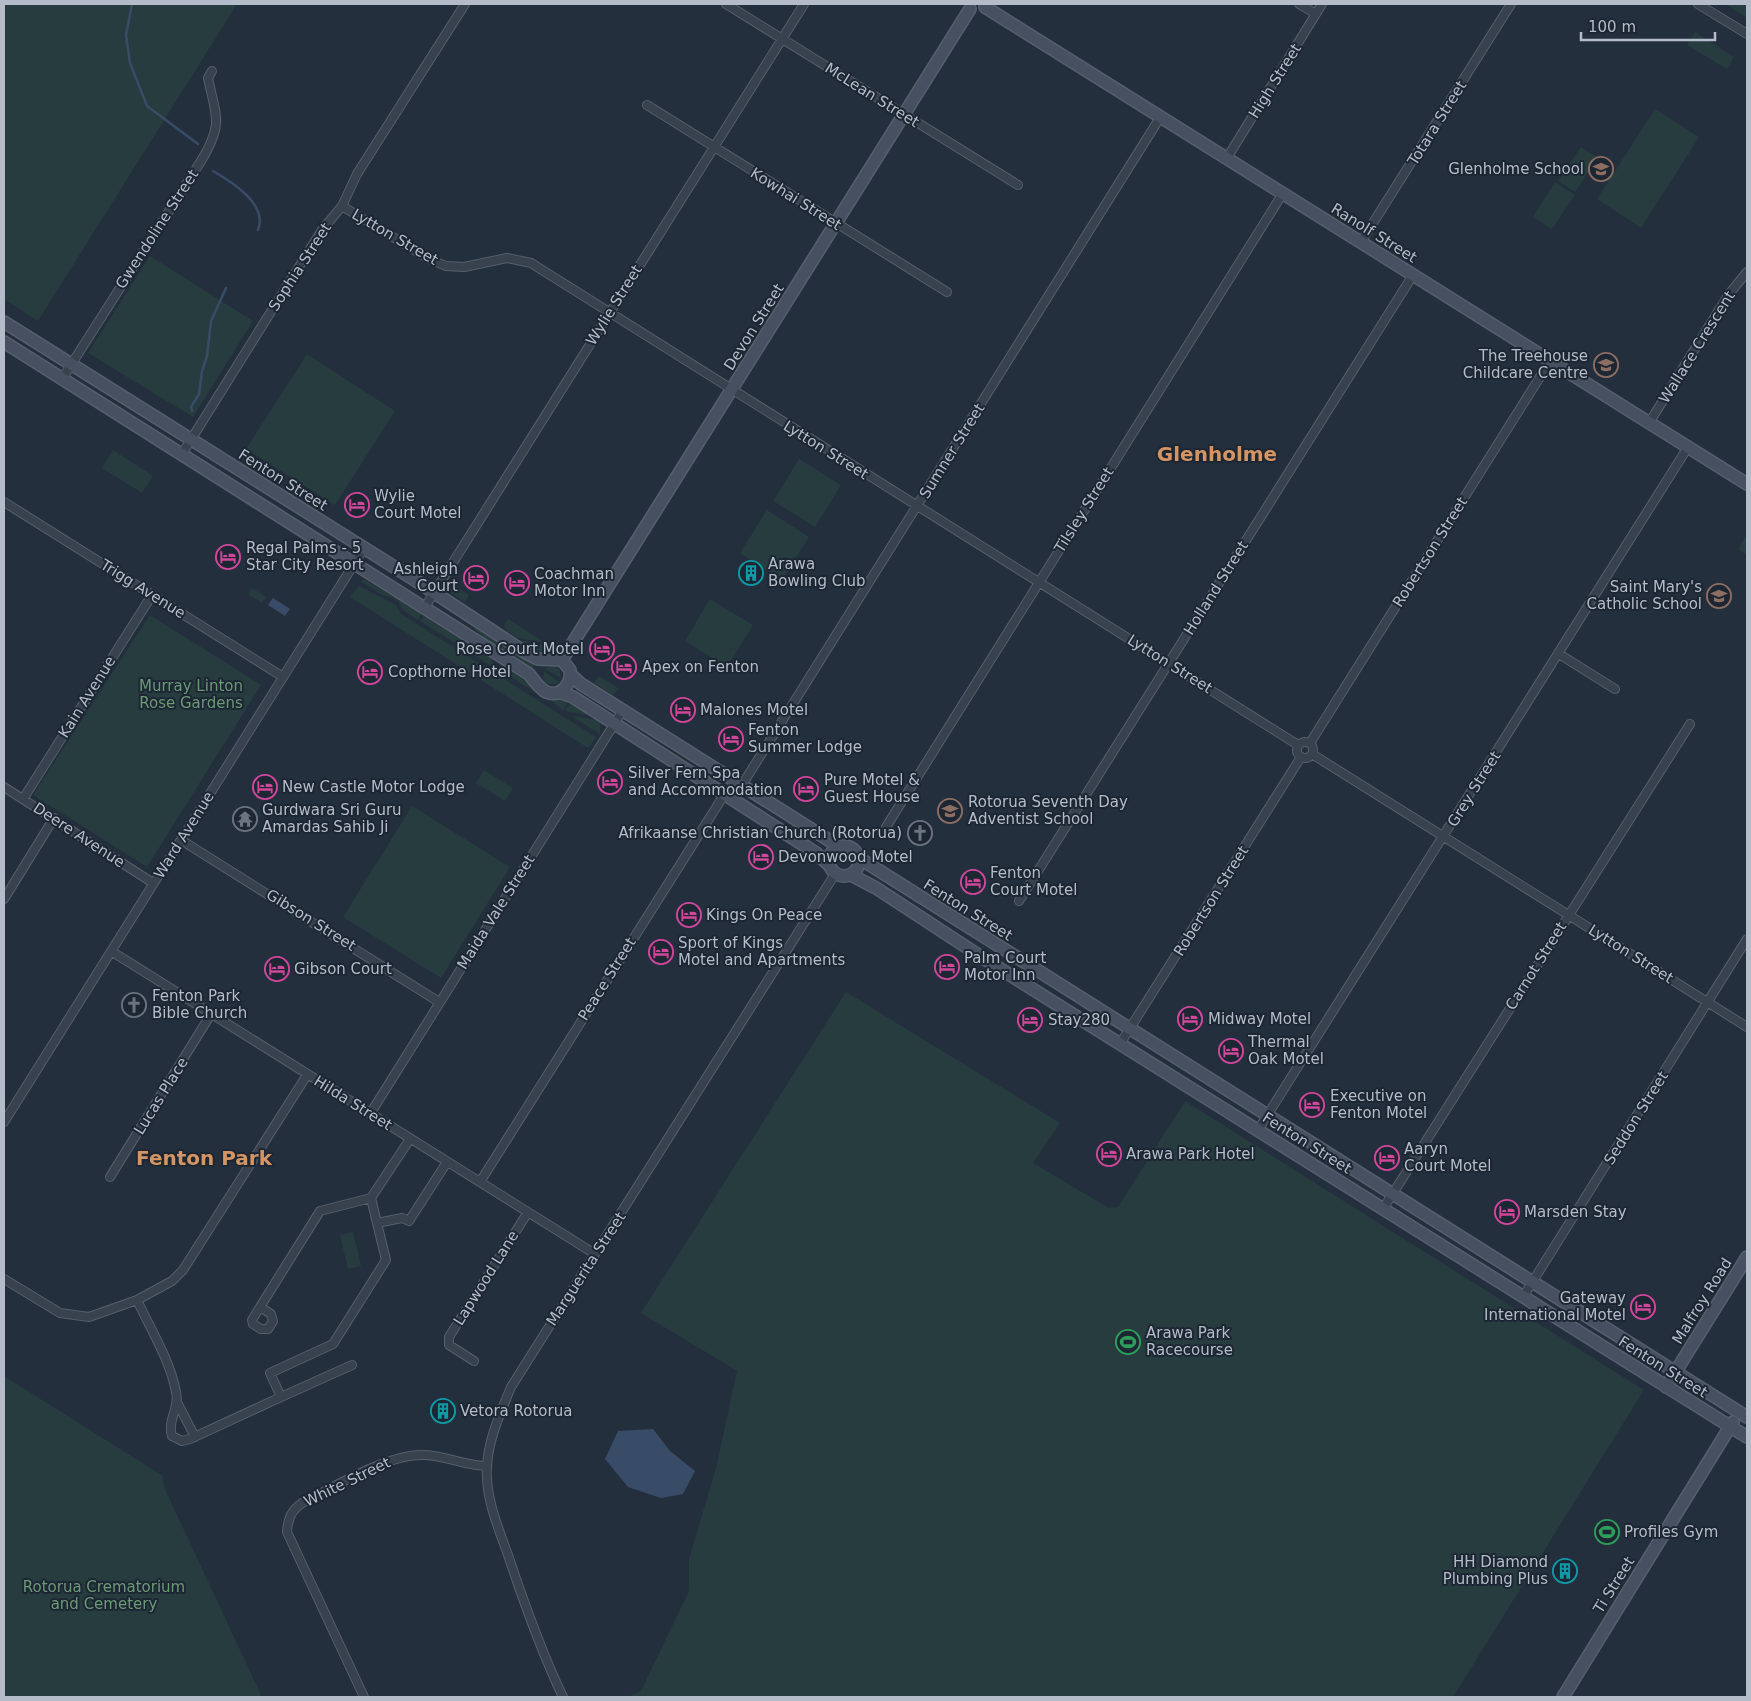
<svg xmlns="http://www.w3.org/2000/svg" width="1751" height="1701" font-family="'DejaVu Sans',sans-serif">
	<rect width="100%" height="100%" fill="#242f3e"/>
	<path fill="#263c3f" d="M4,4H237L38,321L4,299Z
		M1725,4H1747V18Z
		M1695,32L1734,57L1727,69L1687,45Z
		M1655,109L1699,137L1641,228L1597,199Z
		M1581,147L1598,158L1575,192L1558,181Z
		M1555,182L1575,195L1552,229L1533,217Z
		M150,256L253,321L193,417L88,353Z
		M307,354L395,411L335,505L246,449Z
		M113,450L153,476L142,493L102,468Z
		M799,459L841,485L815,527L773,501Z
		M767,510L809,537L782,580L740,553Z
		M1747,534V555L1738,549Z
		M365,580L421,614L418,620L404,611L398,602L391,597L382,595L360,581Z
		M447,580L469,595L465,602L449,592Z
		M359,586L396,605L401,614L596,737L588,748L350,597Z
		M252,588L266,597L262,603L248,594Z
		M710,599L753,625L727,667L685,641Z
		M444,604L536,662L532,668L485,640L471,625L443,607Z
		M150,615L261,685L147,867L33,795Z
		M423,616L491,658L496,669L420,621Z
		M508,619L544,642C529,640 512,640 504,626Z
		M511,638C527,643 544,642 557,650L542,655Z
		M499,664L523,674L535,692L501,671Z
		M550,666L559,668L561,678L545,669Z
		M544,671L559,682C553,686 547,685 543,679Z
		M599,676L618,688L613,695L594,683Z
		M546,697L570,699L563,710Z
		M572,701L596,716L568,712L565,710Z
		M571,716L600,720V734Z
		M484,770L513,788L505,801L476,783Z
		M412,806L510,867L441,978L343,917Z
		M846,992L1060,1123L1033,1163L1109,1208L1118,1207L1185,1101L1644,1390L1453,1697H627L641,1691L689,1591V1559L716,1468L737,1371L641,1313Z
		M353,1232L361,1266L348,1269L340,1235Z
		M4,1376L163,1476L164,1487L262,1697H4Z"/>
	<path fill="#394c67" d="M273,598L290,609L285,616L268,605Z
		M653,1429L670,1451L695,1471L683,1494L661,1498L628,1487L605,1459L618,1431Z"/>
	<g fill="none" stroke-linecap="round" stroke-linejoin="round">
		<path stroke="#394c67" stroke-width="2.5" d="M132,4L126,35L130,63L147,106L198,144
			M213,171C232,182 268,204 258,230
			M192,411L191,407L199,394L202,371L207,356L211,321L226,288"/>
		<defs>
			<path id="street" d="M726,4L1018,185
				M1299,4L1316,14
				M1698,4L1747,34
				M647,105L947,292
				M1227,158L1322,4
				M342,206L429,259L446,266L464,267L507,258L531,263L1298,745
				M1361,242L1511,4
				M62,379L201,161C224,123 216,117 208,78L212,71
				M1649,423L1729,294L1747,272
				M182,454L322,230L342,206L357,174L465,4
				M4,502L283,677
				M425,607L804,4
				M1559,654L1615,689
				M1297 750a8 8 0 1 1 16 0a8 8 0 1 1-16 0Z
				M1310,743L1550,361
				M1312,754L1747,1027
				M4,787L153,883
				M23,799L152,595
				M886,827L1283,193
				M181,840L439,1002
				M4,899L54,818
				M1019,901L1413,275
				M111,951L595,1254
				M1120,1044L1301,757
				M370,1114L623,710
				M4,1122L364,548
				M1258,1130L1688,447
				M110,1177L211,1014
				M480,1182L724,795L742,785L1161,116
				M371,1198L377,1223
				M1383,1209L1690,724
				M4,1279L60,1313L89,1317L137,1300L172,1281L183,1270L307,1075
				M1523,1297L1747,939
				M137,1300C151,1330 170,1360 176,1392C180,1408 167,1420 172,1436L182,1441L190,1439L281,1397L270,1373L333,1344L386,1260L377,1223L402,1218L409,1221L447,1162
				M260,1307L252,1320L253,1324L261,1329H268L273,1321L271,1314L260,1307L320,1211L371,1198L410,1139
				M474,1361L449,1345V1337L528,1212
				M281,1397L352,1365
				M177,1402L195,1437
				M364,1697L287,1532C288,1518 291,1511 302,1503C335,1487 387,1454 423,1455C445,1455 465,1466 487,1466
				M563,1697C541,1651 524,1603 508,1555C498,1527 485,1497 487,1467C488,1439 501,1412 511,1387L835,874"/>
			<path id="secondary" d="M985,7L1747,484
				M4,322L415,580L526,653L538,659L562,660L570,670C572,684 561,698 546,692C539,688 534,680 529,674L4,342
				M562,660L970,9
				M571,675L581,684L838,846
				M559,692L573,697L816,853L829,865
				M829 861a15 15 0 1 1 30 0a15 15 0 1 1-30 0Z
				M859,858L1747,1417
				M851,875L876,888L983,958L1747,1437
				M1666,1387L1747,1257
				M1563,1697L1733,1422"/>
		</defs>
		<use href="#street" stroke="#565f6c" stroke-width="10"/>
		<use href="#secondary" stroke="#565f6c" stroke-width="14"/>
		<use href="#street" stroke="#38414e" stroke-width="8"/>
		<use href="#secondary" stroke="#465061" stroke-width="11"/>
	</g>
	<defs>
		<symbol id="school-ring" viewBox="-11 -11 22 22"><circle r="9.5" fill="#1d2633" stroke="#8d6e63" stroke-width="1.5"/><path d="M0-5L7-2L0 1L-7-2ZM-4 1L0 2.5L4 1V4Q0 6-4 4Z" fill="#8d6e63"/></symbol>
		<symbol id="hotel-ring" viewBox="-11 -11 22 22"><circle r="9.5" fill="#1d2633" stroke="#d1479c" stroke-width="1.5"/><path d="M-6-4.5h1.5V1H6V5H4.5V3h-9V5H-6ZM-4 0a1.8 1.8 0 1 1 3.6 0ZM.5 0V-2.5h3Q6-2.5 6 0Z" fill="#d1479c"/></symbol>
		<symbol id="building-ring" viewBox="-11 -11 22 22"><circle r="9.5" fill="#1d2633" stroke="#0f9aa8" stroke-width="1.5"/><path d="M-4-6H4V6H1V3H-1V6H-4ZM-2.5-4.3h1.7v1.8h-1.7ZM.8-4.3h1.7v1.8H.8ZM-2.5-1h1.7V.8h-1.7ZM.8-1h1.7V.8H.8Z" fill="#0f9aa8"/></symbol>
		<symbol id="temple-ring" viewBox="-11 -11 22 22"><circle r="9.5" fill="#1d2633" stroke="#6b7280" stroke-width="1.5"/><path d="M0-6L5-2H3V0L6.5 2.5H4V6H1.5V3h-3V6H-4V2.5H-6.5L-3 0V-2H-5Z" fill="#6b7280"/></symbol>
		<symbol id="church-ring" viewBox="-11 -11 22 22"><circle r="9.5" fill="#1d2633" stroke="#6b7280" stroke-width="1.5"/><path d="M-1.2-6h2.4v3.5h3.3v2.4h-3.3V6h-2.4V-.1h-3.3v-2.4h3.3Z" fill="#6b7280"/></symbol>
		<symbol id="stadium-ring" viewBox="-11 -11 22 22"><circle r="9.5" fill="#1d2633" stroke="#2e9e5b" stroke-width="1.5"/><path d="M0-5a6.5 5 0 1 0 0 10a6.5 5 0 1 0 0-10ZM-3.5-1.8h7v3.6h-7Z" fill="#2e9e5b"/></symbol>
	</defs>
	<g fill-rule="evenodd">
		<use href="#school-ring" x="1587" y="155" width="28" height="28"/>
		<use href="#school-ring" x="1592" y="351" width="28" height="28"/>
		<use href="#hotel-ring" x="343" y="491" width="28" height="28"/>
		<use href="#hotel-ring" x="214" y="543" width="28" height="28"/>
		<use href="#building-ring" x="737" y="559" width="28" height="28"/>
		<use href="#hotel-ring" x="462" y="564" width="28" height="28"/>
		<use href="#hotel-ring" x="503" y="569" width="28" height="28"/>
		<use href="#school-ring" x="1705" y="582" width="28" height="28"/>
		<use href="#hotel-ring" x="588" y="635" width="28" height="28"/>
		<use href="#hotel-ring" x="610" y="653" width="28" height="28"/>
		<use href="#hotel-ring" x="356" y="658" width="28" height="28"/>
		<use href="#hotel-ring" x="669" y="696" width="28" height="28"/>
		<use href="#hotel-ring" x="717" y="725" width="28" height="28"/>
		<use href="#hotel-ring" x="596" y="768" width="28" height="28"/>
		<use href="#hotel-ring" x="251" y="773" width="28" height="28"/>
		<use href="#hotel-ring" x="792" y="775" width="28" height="28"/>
		<use href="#school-ring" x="936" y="797" width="28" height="28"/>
		<use href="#temple-ring" x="231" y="805" width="28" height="28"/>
		<use href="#church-ring" x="906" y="819" width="28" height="28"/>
		<use href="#hotel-ring" x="747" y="843" width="28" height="28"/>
		<use href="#hotel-ring" x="959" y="868" width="28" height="28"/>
		<use href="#hotel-ring" x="675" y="901" width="28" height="28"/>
		<use href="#hotel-ring" x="647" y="938" width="28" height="28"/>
		<use href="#hotel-ring" x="933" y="953" width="28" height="28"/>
		<use href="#hotel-ring" x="263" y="955" width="28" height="28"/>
		<use href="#church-ring" x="120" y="991" width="28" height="28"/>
		<use href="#hotel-ring" x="1176" y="1005" width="28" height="28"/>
		<use href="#hotel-ring" x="1016" y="1006" width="28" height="28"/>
		<use href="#hotel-ring" x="1217" y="1037" width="28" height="28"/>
		<use href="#hotel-ring" x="1298" y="1091" width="28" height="28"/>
		<use href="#hotel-ring" x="1095" y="1140" width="28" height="28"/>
		<use href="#hotel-ring" x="1373" y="1144" width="28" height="28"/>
		<use href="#hotel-ring" x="1493" y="1198" width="28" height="28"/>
		<use href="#hotel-ring" x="1629" y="1293" width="28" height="28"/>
		<use href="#stadium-ring" x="1114" y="1328" width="28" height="28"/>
		<use href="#building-ring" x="429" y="1397" width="28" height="28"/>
		<use href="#stadium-ring" x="1593" y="1518" width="28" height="28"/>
		<use href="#building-ring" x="1551" y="1557" width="28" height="28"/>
	</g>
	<g text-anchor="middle" stroke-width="4" stroke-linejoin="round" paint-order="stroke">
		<g font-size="15" fill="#b4bcc9" stroke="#1d2633">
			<text transform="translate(1275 81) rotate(-58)" y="5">High Street</text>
			<text transform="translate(872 95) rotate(32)" y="5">McLean Street</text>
			<text transform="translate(1437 123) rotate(-58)" y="5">Totara Street</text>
			<text transform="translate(796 199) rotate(32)" y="5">Kowhai Street</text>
			<text transform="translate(157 229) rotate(-57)" y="5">Gwendoline Street</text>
			<text transform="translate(1374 233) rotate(32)" y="5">Ranolf Street</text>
			<text transform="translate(395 237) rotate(30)" y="5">Lytton Street</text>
			<text transform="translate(300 267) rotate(-57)" y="5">Sophia Street</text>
			<text transform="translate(614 305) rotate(-58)" y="5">Wylie Street</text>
			<text transform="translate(754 327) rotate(-58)" y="5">Devon Street</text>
			<text transform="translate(1697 347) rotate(-58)" y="5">Wallace Crescent</text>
			<text transform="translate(826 450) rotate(32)" y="5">Lytton Street</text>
			<text transform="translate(952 451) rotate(-58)" y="5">Sumner Street</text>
			<text transform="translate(283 480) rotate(32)" y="5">Fenton Street</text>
			<text transform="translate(1084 510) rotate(-58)" y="5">Tilsley Street</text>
			<text transform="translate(1430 552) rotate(-58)" y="5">Robertson Street</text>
			<text transform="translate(1216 588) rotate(-58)" y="5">Holland Street</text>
			<text transform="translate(143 589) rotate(32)" y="5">Trigg Avenue</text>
			<text transform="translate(1170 664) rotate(32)" y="5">Lytton Street</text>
			<text transform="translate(87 697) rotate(-58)" y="5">Kain Avenue</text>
			<text transform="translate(1474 789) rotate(-58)" y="5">Grey Street</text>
			<text transform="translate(79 835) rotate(33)" y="5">Deere Avenue</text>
			<text transform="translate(184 835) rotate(-58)" y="5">Ward Avenue</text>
			<text transform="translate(1211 901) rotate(-58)" y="5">Robertson Street</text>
			<text transform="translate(968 910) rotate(32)" y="5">Fenton Street</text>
			<text transform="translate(496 912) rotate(-58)" y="5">Maida Vale Street</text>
			<text transform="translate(311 920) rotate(32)" y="5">Gibson Street</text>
			<text transform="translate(1631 954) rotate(32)" y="5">Lytton Street</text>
			<text transform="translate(1536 966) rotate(-58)" y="5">Carnot Street</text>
			<text transform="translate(607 979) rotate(-58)" y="5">Peace Street</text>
			<text transform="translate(161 1096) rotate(-58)" y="5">Lucas Place</text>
			<text transform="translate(353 1103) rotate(32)" y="5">Hilda Street</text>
			<text transform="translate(1636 1118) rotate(-58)" y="5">Seddon Street</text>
			<text transform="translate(1307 1143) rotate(32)" y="5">Fenton Street</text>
			<text transform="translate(586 1269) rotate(-57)" y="5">Marguerita Street</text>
			<text transform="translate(486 1278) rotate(-58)" y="5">Lapwood Lane</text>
			<text transform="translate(1702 1301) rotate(-58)" y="5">Malfroy Road</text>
			<text transform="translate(1663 1367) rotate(32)" y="5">Fenton Street</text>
			<text transform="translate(347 1482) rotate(-26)" y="5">White Street</text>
			<text transform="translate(1614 1585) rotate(-58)" y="5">Ti Street</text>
		</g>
		<g font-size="15" fill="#b4bcc9" stroke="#1d2633" text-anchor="start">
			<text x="1584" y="174" text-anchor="end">Glenholme School</text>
			<text x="1588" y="361" text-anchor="end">The Treehouse<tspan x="1588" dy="17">Childcare Centre</tspan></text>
			<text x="374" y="501">Wylie<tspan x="374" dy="17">Court Motel</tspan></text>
			<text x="246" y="553">Regal Palms - 5<tspan x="246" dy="17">Star City Resort</tspan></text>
			<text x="768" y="569">Arawa<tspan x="768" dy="17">Bowling Club</tspan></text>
			<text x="458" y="574" text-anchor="end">Ashleigh<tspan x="458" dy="17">Court</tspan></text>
			<text x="534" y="579">Coachman<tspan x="534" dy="17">Motor Inn</tspan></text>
			<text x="1702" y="592" text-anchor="end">Saint Mary's<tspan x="1702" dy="17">Catholic School</tspan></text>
			<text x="584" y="654" text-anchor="end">Rose Court Motel</text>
			<text x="642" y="672">Apex on Fenton</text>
			<text x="388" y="677">Copthorne Hotel</text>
			<text x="700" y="715">Malones Motel</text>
			<text x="748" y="735">Fenton<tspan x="748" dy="17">Summer Lodge</tspan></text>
			<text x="628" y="778">Silver Fern Spa<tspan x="628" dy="17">and Accommodation</tspan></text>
			<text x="824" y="785">Pure Motel &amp;<tspan x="824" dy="17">Guest House</tspan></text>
			<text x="282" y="792">New Castle Motor Lodge</text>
			<text x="968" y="807">Rotorua Seventh Day<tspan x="968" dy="17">Adventist School</tspan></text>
			<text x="262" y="815">Gurdwara Sri Guru<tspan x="262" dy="17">Amardas Sahib Ji</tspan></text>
			<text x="902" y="838" text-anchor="end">Afrikaanse Christian Church (Rotorua)</text>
			<text x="778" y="862">Devonwood Motel</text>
			<text x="990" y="878">Fenton<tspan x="990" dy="17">Court Motel</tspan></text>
			<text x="706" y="920">Kings On Peace</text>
			<text x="678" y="948">Sport of Kings<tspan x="678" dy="17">Motel and Apartments</tspan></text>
			<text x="964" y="963">Palm Court<tspan x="964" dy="17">Motor Inn</tspan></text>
			<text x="294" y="974">Gibson Court</text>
			<text x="152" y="1001">Fenton Park<tspan x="152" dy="17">Bible Church</tspan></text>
			<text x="1208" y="1024">Midway Motel</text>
			<text x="1048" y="1025">Stay280</text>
			<text x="1248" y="1047">Thermal<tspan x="1248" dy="17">Oak Motel</tspan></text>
			<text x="1330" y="1101">Executive on<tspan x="1330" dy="17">Fenton Motel</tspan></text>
			<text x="1404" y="1154">Aaryn<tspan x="1404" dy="17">Court Motel</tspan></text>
			<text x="1126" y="1159">Arawa Park Hotel</text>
			<text x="1524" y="1217">Marsden Stay</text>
			<text x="1626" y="1303" text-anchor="end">Gateway<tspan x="1626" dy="17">International Motel</tspan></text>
			<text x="1146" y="1338">Arawa Park<tspan x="1146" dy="17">Racecourse</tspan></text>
			<text x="460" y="1416">Vetora Rotorua</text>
			<text x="1624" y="1537">Profiles Gym</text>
			<text x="1548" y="1567" text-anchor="end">HH Diamond<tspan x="1548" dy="17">Plumbing Plus</tspan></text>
		</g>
		<g font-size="15" fill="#6b9a76" stroke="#1d2633">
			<text x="191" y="691">Murray Linton<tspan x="191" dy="17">Rose Gardens</tspan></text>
			<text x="104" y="1592">Rotorua Crematorium<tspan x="104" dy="17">and Cemetery</tspan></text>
		</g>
		<g font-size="20" font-weight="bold" fill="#d59563" stroke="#1d2633">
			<text x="1217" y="461">Glenholme</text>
			<text x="204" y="1165">Fenton Park</text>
		</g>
	</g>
	<rect width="1751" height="1701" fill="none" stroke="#b4bcc9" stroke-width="10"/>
	<path d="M1581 32v8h134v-8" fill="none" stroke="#b4bcc9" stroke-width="2.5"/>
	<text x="1588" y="32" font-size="15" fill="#b4bcc9" stroke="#1d2633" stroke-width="4" paint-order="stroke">100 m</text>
</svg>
